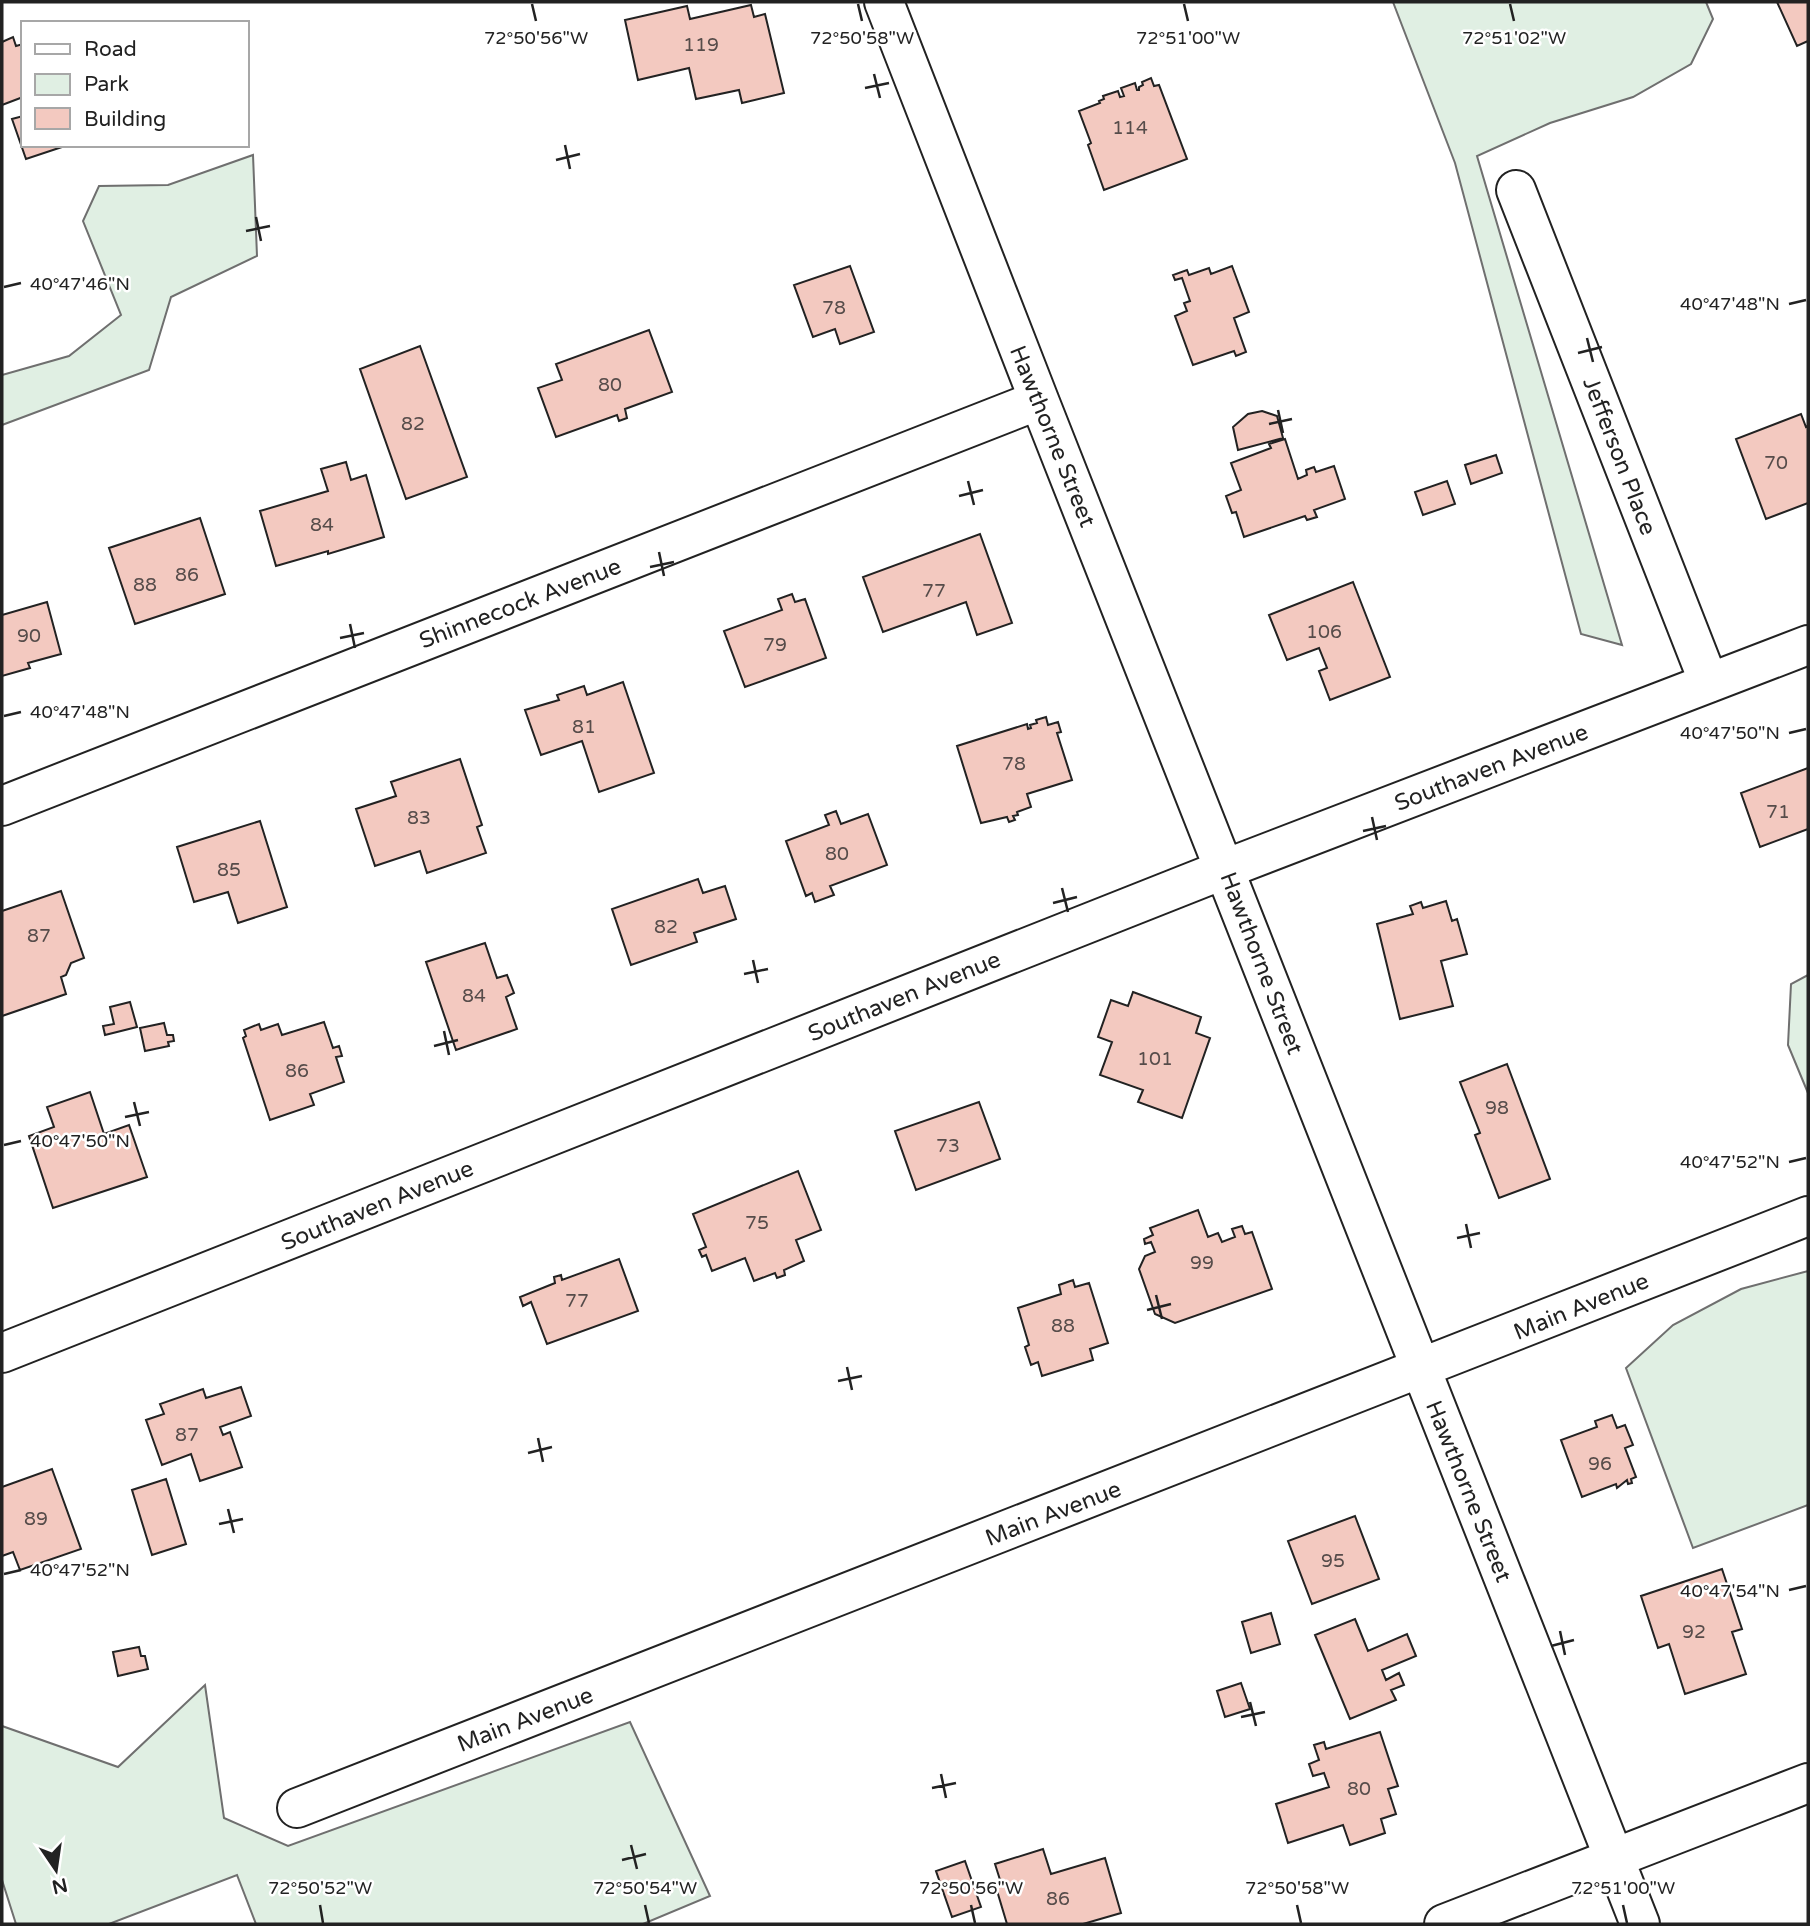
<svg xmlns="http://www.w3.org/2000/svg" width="1810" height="1926" font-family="'Varela Round',sans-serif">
	<rect width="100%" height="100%" fill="#fff"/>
	<path fill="#e0efe3" stroke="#6f6f6f" stroke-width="2" d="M1393,2H1706L1713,19L1691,64L1633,97L1550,123L1477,156L1622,645L1581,634L1455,163Z
		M253,155L257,256L171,297L149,370L2,425V375L69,356L121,315L83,221L99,186L168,185Z
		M1808,975V1093L1788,1045L1791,984Z
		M1808,1271V1505L1693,1548L1626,1368L1673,1325L1741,1289Z
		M205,1685L224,1818L288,1846L630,1722L710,1896L643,1924H256L237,1875L109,1924H16L2,1880V1726L118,1767Z"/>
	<path fill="#f3c9c0" stroke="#222" stroke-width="2" d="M1777,2H1808V41L1797,46Z
		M751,5L754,17L765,14L784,93L742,103L739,90L696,99L689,68L638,80L625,20L687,6L690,19Z
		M13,37L16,46L23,44V97L2,105V42Z
		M1151,78L1154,86L1159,85L1187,159L1104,190L1088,145L1091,143L1079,111L1100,103L1099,101L1104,99L1103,96L1118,91L1120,97L1124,96L1121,88L1135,83L1137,90H1139V87L1143,85L1142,82Z
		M23,116V145H68L26,159L12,119Z
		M850,266L874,332L840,344L835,329L813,337L794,285Z
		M1232,266L1249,312L1234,318L1246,352L1236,356L1234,351L1193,365L1175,316L1187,311L1184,303L1190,301L1182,278L1175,280L1173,275L1187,270L1189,275L1209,268L1211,274Z
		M649,330L672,392L625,409L627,418L619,421L617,415L556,437L538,388L562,380L556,364Z
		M420,346L467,477L406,499L360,369Z
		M1262,411L1277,416L1283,438L1238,450L1233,427L1248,414Z
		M1801,414L1806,427L1808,426V503L1766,519L1736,439Z
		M1285,439L1298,479L1307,475L1306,470L1314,467L1316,472L1334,466L1345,499L1314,510L1317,517L1307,520L1305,516L1244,537L1236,512L1232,513L1226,496L1241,490L1231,463L1271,448L1269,444Z
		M1496,455L1502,473L1471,484L1465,465Z
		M346,462L351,480L366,475L384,537L328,554V551L276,566L260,511L328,491L321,469Z
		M1447,481L1455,504L1423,515L1415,492Z
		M200,518L225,594L135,624L109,548Z
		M980,534L1012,623L977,635L966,602L883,632L863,577Z
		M1353,582L1390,677L1330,700L1319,671L1327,668L1319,648L1287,660L1269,615Z
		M792,594L795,602L805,599L826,658L745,687L724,631L782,610L778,599Z
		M47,602L61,654L28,663L30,668L2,676V615Z
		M623,682L654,773L599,792L582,741L541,755L525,710L559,700L557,695L584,686L587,695Z
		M1046,717L1048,725L1058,722L1061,732L1057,733L1072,780L1027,794L1031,807L1017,812L1018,815L1013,816L1015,820L1009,822L1007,817L981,823L957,746L1027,724L1028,729L1031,728L1030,725L1037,723L1036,720Z
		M460,759L482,825L477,827L486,853L427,873L420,851L375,866L356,809L396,796L391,782Z
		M1808,768V829L1760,847L1741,793Z
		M836,811L841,824L868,814L887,865L830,886L834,895L815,902L812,893L806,896L786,841L829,825L825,815Z
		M260,821L287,907L238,923L228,892L194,902L177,847Z
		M698,879L703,893L725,886L736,919L694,933L697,942L631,965L612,909Z
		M61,891L84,958L71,963L66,975L61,977L66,994L2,1016V911Z
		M1446,901L1452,921L1457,919L1467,954L1441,961L1453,1006L1400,1019L1377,924L1413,914L1410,906L1421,902L1423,908Z
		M485,943L497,978L507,975L514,993L506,997L517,1029L456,1050L426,962Z
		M1133,992L1201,1017L1196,1033L1210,1038L1182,1118L1138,1102L1143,1090L1100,1075L1112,1042L1098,1037L1111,1000L1128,1006Z
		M130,1002L137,1027L105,1035L103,1026L114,1024L110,1007Z
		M324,1022L333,1048L339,1046L342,1056L336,1057L344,1082L310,1094L314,1105L270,1120L243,1038L246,1036L244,1030L259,1024L261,1030L278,1024L282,1035Z
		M164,1023L167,1035H173L174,1041L168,1042L169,1046L145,1051L140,1028Z
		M1507,1064L1550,1179L1499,1198L1475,1135L1480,1133L1460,1082Z
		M90,1092L104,1134L129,1125L147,1177L53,1208L29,1136L54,1127L47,1107Z
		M979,1102L1000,1159L916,1190L895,1131Z
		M798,1171L821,1230L796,1240L804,1261L784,1270L785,1275L777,1278L775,1273L754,1281L745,1258L712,1271L706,1255L702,1257L699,1250L706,1247L693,1214Z
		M1198,1210L1208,1237L1218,1233L1222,1242L1235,1237L1232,1229L1242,1226L1245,1234L1252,1232L1272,1289L1175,1323L1155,1314L1139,1269L1145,1256L1155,1252L1151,1242L1145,1244L1144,1239L1153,1235L1150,1228Z
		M619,1259L638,1311L547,1344L531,1302L523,1306L520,1297L555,1283L554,1277L561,1275L562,1280Z
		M1073,1280L1075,1287L1089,1283L1108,1343L1090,1349L1093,1360L1042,1376L1038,1362L1031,1365L1025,1347L1029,1345L1018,1308L1061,1294L1059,1285Z
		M241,1387L251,1416L220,1427L223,1435L230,1432L242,1467L200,1481L191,1454L162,1465L146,1420L164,1414L160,1404L203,1389L206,1398Z
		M1612,1415L1617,1428L1625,1425L1633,1445L1625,1448L1636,1477L1631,1479L1632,1483L1628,1484L1627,1480L1617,1488L1616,1484L1582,1497L1561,1440L1597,1427L1595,1421Z
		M52,1469L81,1549L20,1570L13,1552L2,1556V1487Z
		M166,1479L186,1544L152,1555L132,1490Z
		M1355,1516L1379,1579L1312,1604L1288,1541Z
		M1722,1569L1742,1629L1732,1632L1746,1674L1685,1694L1669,1644L1658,1648L1641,1596Z
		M1271,1613L1280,1644L1251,1653L1242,1622Z
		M1355,1619L1368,1651L1407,1634L1416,1656L1382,1670L1386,1680L1399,1673L1404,1685L1391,1690L1396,1700L1350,1719L1315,1635Z
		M139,1647L141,1656H145L148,1669L118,1676L113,1652Z
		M1241,1683L1250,1709L1225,1717L1217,1691Z
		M1380,1732L1398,1786L1388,1789L1396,1814L1381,1819L1385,1833L1350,1845L1343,1825L1288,1843L1276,1804L1329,1787L1324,1773L1313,1776L1309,1764L1319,1760L1314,1745L1324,1742L1326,1749Z
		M1043,1849L1051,1874L1105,1858L1121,1913L1083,1924H1007L995,1884L1001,1883L995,1864Z
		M965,1861L981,1907L952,1917L936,1871Z"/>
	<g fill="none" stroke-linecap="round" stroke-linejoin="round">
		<defs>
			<path id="minor" d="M884,2L1039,400L1640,1924
				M1516,190L1709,683
				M2,806L1039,400
				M2,1353L1225,869L1808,645
				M297,1808L1808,1216
				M1444,1924L1808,1783"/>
		</defs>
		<use href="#minor" stroke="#222" stroke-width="42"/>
		<use href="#minor" stroke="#fff" stroke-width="38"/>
	</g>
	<path fill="none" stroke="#222" stroke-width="2.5" d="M532,4L536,21M858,4L862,21M1184,4L1188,21M1510,4L1514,21M874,74L880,98M865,88L889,83M565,145L570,169M556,160L580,154M256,217L261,241M246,231L270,226M4,287L21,283M1789,304L1806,300M1587,338L1593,362M1578,353L1602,347M1278,410L1283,433M1269,424L1292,419M968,481L974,505M959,496L983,490M659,552L664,576M650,567L674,562M350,624L355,648M340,638L364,633M4,716L21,712M1789,733L1806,729M1372,817L1377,840M1363,831L1386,826M1062,888L1068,912M1053,903L1077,897M753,960L758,983M744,974L768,969M444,1031L449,1055M434,1046L458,1040M134,1102L140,1126M125,1117L149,1112M4,1145L21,1141M1789,1162L1806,1158M1466,1224L1471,1248M1457,1238L1480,1233M1156,1295L1162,1319M1147,1310L1171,1304M847,1367L852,1390M838,1381L862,1376M538,1438L543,1462M528,1453L552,1447M228,1509L234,1533M219,1524L243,1519M4,1574L21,1570M1789,1590L1806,1586M1560,1631L1565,1655M1551,1646L1574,1640M1250,1702L1256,1726M1241,1717L1265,1712M941,1774L946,1798M932,1788L956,1783M631,1845L637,1869M622,1860L646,1854M320,1905L323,1923M645,1905L649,1923M971,1905L975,1923M1297,1905L1301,1923M1623,1905L1627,1923"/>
	<g text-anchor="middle" stroke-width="5" stroke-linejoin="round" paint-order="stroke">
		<g font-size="19" fill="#564c4a">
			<text x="701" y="51">119</text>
			<text x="1130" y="134">114</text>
			<text x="834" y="314">78</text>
			<text x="610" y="391">80</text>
			<text x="413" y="430">82</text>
			<text x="1776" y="469">70</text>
			<text x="322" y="531">84</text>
			<text x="187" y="581">86</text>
			<text x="145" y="591">88</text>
			<text x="934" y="597">77</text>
			<text x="1324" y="638">106</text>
			<text x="29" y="642">90</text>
			<text x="775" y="651">79</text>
			<text x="584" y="733">81</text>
			<text x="1014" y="770">78</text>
			<text x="1778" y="818">71</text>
			<text x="419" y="824">83</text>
			<text x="837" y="860">80</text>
			<text x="229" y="876">85</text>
			<text x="666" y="933">82</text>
			<text x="39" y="942">87</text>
			<text x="474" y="1002">84</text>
			<text x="1155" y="1065">101</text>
			<text x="297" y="1077">86</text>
			<text x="1497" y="1114">98</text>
			<text x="948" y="1152">73</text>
			<text x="757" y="1229">75</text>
			<text x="1202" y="1269">99</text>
			<text x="577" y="1307">77</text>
			<text x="1063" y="1332">88</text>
			<text x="187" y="1441">87</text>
			<text x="1600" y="1470">96</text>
			<text x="36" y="1525">89</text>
			<text x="1333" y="1567">95</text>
			<text x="1694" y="1638">92</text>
			<text x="1359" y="1795">80</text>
			<text x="1058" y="1905">86</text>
		</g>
		<g font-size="23" fill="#222" stroke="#fff">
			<text transform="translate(1053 436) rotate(68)" y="8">Hawthorne Street</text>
			<text transform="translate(1620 456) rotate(69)" y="8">Jefferson Place</text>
			<text transform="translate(520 603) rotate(-21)" y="8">Shinnecock Avenue</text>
			<text transform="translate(1491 767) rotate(-21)" y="8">Southaven Avenue</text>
			<text transform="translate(1262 963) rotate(69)" y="8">Hawthorne Street</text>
			<text transform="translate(904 996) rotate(-22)" y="8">Southaven Avenue</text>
			<text transform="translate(377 1205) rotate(-22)" y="8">Southaven Avenue</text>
			<text transform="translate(1581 1306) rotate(-22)" y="8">Main Avenue</text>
			<text transform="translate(1469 1491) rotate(68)" y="8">Hawthorne Street</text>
			<text transform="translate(1053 1513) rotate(-21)" y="8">Main Avenue</text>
			<text transform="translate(525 1719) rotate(-21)" y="8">Main Avenue</text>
		</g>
	</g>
	<g font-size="18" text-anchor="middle" fill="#222" stroke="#fff" stroke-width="5" stroke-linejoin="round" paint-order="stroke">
		<text x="536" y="44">72°50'56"W</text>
		<text x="862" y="44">72°50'58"W</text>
		<text x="1188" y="44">72°51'00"W</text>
		<text x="1514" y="44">72°51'02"W</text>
		<text x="80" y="290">40°47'46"N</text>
		<text x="1730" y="310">40°47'48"N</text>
		<text x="80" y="718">40°47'48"N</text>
		<text x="1730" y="739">40°47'50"N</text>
		<text x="80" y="1147">40°47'50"N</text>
		<text x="1730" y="1168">40°47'52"N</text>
		<text x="80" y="1576">40°47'52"N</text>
		<text x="1730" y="1597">40°47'54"N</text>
		<text x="320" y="1894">72°50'52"W</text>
		<text x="645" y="1894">72°50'54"W</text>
		<text x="971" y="1894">72°50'56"W</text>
		<text x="1297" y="1894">72°50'58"W</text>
		<text x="1623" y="1894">72°51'00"W</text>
	</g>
	<rect width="1810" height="1926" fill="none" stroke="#222222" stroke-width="7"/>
	<rect x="21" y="21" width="228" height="126" fill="#ffffff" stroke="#a7a7a7" stroke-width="2"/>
	<rect x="35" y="44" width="35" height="10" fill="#ffffff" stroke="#a7a7a7" stroke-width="2"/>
	<text x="84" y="56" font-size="21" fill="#222222">Road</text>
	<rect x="35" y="74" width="35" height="21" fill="#e0efe3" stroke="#a7a7a7" stroke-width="2"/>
	<text x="84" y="91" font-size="21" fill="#222222">Park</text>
	<rect x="35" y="108" width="35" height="21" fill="#f3c9c0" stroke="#a7a7a7" stroke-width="2"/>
	<text x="84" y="126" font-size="21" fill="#222222">Building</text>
	<g transform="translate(56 1870) rotate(167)" stroke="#ffffff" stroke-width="5" paint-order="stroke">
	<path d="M0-5L12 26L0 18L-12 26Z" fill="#222222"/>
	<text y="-10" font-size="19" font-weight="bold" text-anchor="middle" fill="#222222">N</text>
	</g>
</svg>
